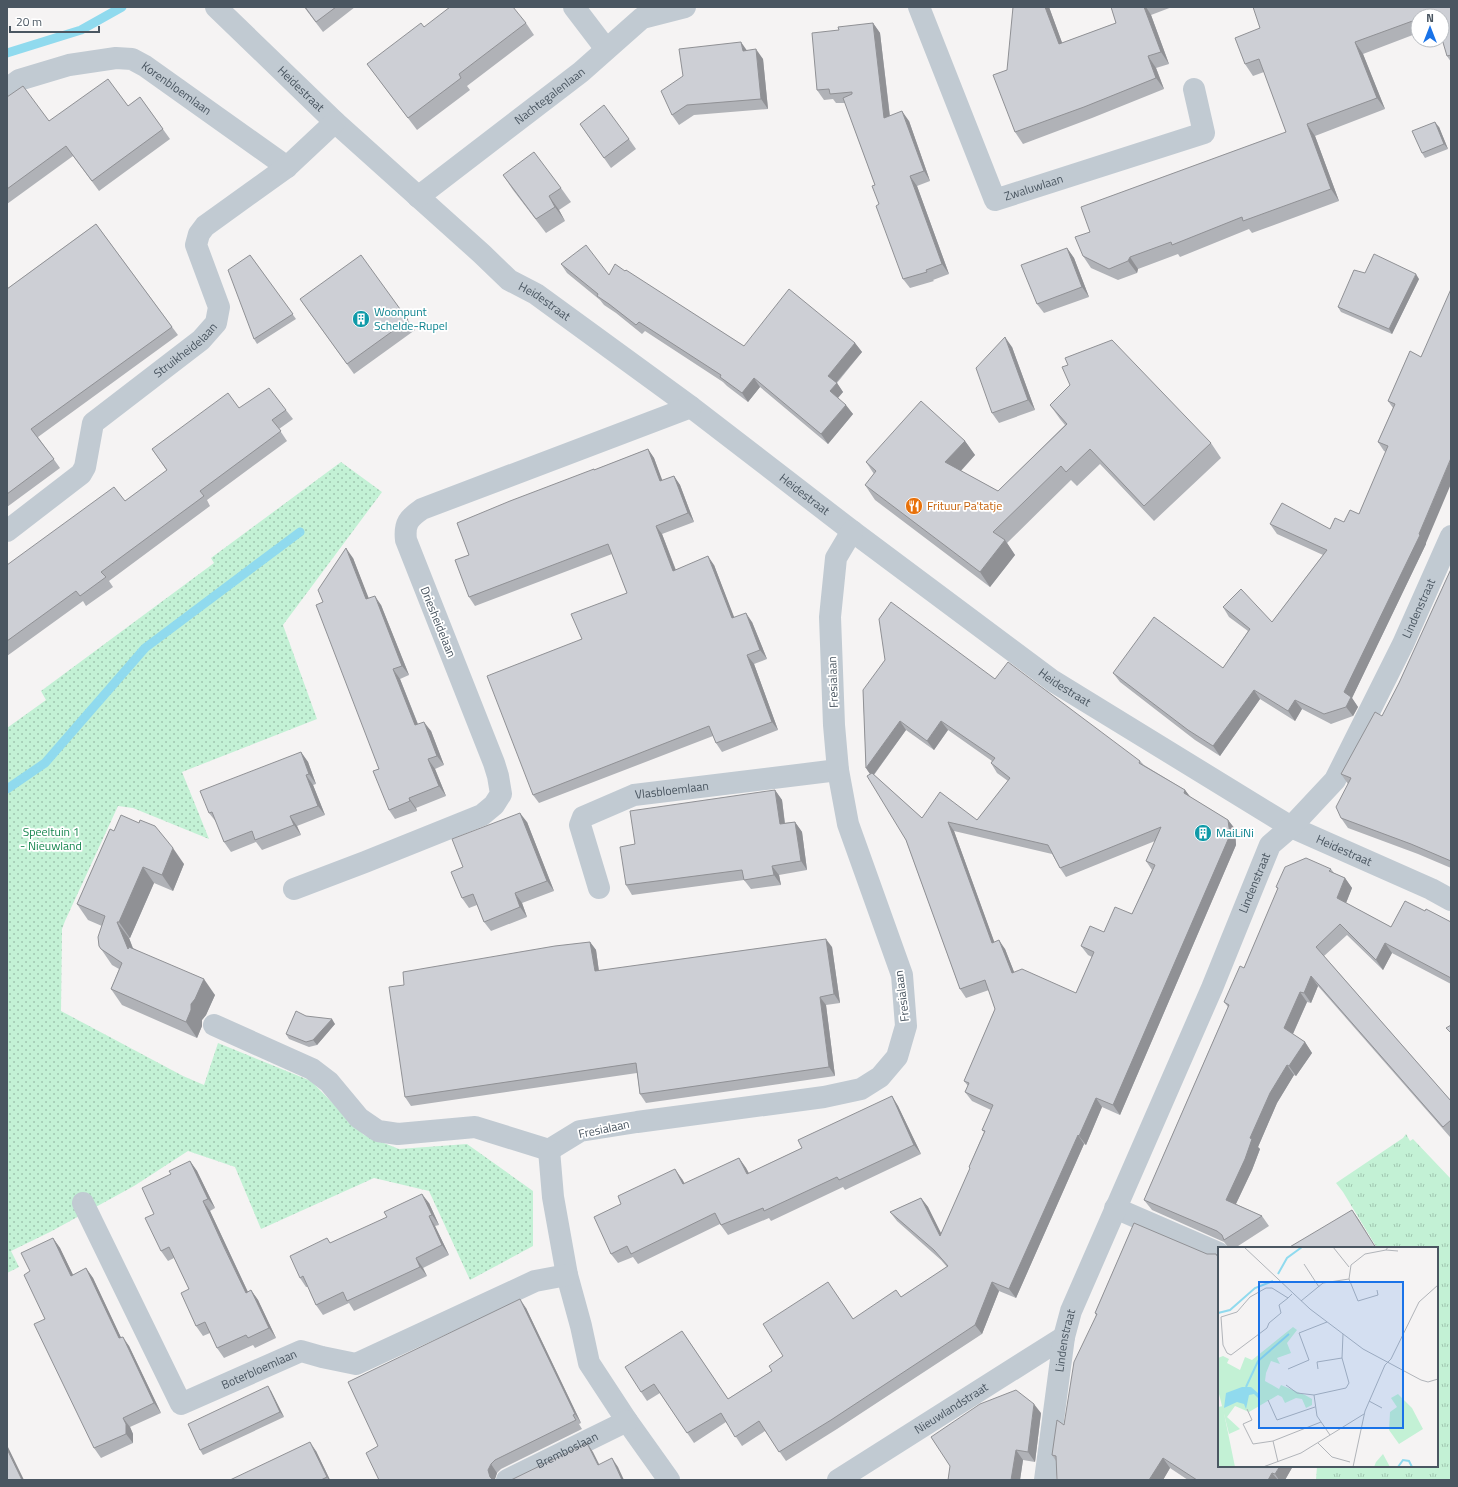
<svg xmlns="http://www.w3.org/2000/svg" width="1458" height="1487" font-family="'Titillium Web',sans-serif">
	<defs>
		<pattern id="grass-tufts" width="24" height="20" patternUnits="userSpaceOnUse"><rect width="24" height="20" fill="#c3f1d5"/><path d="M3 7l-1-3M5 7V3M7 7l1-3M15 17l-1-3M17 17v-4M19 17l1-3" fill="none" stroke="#a0c6b0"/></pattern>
		<pattern id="park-dots" width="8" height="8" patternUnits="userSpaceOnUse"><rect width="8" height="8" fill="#c3f1d5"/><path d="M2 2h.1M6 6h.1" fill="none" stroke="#a0c6b0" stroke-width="1.8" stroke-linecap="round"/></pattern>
	</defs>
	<rect width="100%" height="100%" fill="#f5f3f3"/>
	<path fill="url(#grass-tufts)" d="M1406,1134L1410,1141L1413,1139L1451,1179V1480H1316L1317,1466H1437V1248H1377L1343,1192L1336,1183L1403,1138Z"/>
	<path fill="url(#park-dots)" d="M341,462L382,492L283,625L317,719L182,772L209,839L133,808L118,806L65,921L62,929L61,1011L183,1076L204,1085L218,1043L311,1081L364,1135L399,1149L467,1144L533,1191V1246L470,1280L429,1191L374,1178L261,1229L235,1167L188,1151L134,1186L50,1232L11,1251L19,1267L7,1273V728L46,700L41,691L214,563L211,558Z"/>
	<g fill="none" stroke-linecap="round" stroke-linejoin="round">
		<path stroke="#90daee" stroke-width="9" d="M7,53L81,30L122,7
			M7,789L45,763L145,648L300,532"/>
		<g stroke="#c1cad2" stroke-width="22">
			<path id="s1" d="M216,7L335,122L482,254L509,280L536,294L691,407L852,531L1053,681L1291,827L1431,889L1451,900"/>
			<path d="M574,7L606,49"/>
			<path id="s2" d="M919,7L995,200L1204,133L1194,89"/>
			<path id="s3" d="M7,89L19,80L69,65L116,58L132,59L145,66L287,167"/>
			<path id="s4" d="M418,197L581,72L642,18L685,7"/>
			<path id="s5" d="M7,531L81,474L85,467L93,423L201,340L216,323L219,307L196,245L199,234L205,226L287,167L335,122"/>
			<path id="s6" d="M599,888L580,825L583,817L634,795L838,770"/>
			<path d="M294,889L365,862L482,815L494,805L501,794L498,776L494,763L406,540C404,523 409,518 422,509L691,407"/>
			<path d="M214,1025L312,1069L329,1082L359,1118L378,1131L398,1134L475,1127L549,1150L580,1131L637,1122L824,1097L861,1089L880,1077L897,1057L906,1026L902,975L848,824L838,770L834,725L830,617L836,558L852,531"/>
			<path d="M549,1150L553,1197L567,1275L581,1326L589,1363L627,1421L669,1480"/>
			<path id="s7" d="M83,1203L181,1404L301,1351L322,1357L356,1364L535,1281L567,1275"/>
			<path d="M1115,1208L1219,1253"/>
			<path id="s8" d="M507,1480L627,1421"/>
			<path id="s9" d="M838,1480L1064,1337"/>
			<path id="s10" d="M1045,1480L1064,1337L1071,1311L1212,988L1270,845L1291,827L1335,780L1403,644L1451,536"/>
		</g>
	</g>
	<path fill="#b0b2b7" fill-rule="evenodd" d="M304,7H355L323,32Z
		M1049,7L1062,43L1116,23L1111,7H1172L1151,15L1169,64L1156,68L1164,89L1092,118L1023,144L1015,132L1007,70Z
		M1451,7V62L1447,56L1442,16H1418V33L1363,54L1385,109L1315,136L1339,201L1252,233L1249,229L1180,257L1178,254L1138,269L1137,273L1118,280L1091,268L1083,256L1090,232L1286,132L1264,72L1253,76L1245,64L1260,28Z
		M526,23L534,35L467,86L470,90L417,130L367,64L424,27Z
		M873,23L880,33L890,116L909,121L930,181L917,186L949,274L933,280L934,281L910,288L903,279L879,204L875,185L845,103H836L833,99L824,100L817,90L839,30Z
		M747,50L763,59L768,109L694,115L679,125L672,115Z
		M7,97L49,121L128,106L140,97L170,139L99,191L73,156L7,204Z
		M580,124L629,139L636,149L611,168Z
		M1439,127L1448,149L1425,158L1422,153Z
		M503,175L561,188L571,202L559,210L565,221L546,233L513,190Z
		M96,224L178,335L38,437L60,468L7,507V289Z
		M1067,248L1074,258L1089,297L1044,313L1037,304Z
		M250,255L296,319L257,344L254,339Z
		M561,264L609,275L625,271L744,346L855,343L862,352L837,383L843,392L838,398L853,414L828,444L760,387L748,402L727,386L723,382L645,331L642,334L616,313L604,305L600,300L567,273Z
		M1365,273L1419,279L1392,334L1341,312L1338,307Z
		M300,299L408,320L415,330L354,374Z
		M1012,347L1035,410L999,423L992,413Z
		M1410,351L1426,543V544L1352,698L1358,707L1353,716L1331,724L1302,709L1295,721L1260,699L1220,756L1195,740L1120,682L1113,673L1223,668L1248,631L1229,617L1223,607L1272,622L1323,555L1277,534L1270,524L1330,529L1344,522L1359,514L1386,452L1384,451L1378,442L1393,408L1388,401Z
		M1050,405L1211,443L1221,458L1154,521L1100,464L1077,486L1071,480L1007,543L1015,555L990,587L875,500L865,485L874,474L866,462L965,441L975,455L961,471L998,491L1065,425L1060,419Z
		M239,408L286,410L293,419L279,429L287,441L207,500L210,506L109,581L113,587L86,606L83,601L7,656V565L125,501L167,471L152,449Z
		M648,449L654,458L662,481L674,476L680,485L694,522L662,534L676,570L714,565L734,618L752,622L767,659L754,664L778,730L722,752L716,743L713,736L539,803L533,795L582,639L627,593L612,554L475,606L469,597V555L594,470Z
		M353,558L368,598L381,605L409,675L400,679L418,724L431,731L444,765L435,769L446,796L416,808L417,811L395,819L389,810L379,769L323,602Z
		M1451,569V868L1418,854L1348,828L1341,818L1348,784L1341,774L1382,716L1399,683Z
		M995,679L1140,761L1144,765L1185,790L1190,797L1228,820L1235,829L1236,845L1120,1115L1102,1107L1086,1145L1084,1144L1016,1298L999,1291L982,1334L837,1429L786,1461L765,1431L742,1446L726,1422L694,1443L660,1393L647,1401L641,1392L682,1331L728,1399L772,1371L783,1356L834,1291L853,1319L901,1297L947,1267L941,1260L897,1221L890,1212L921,1198L928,1207L941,1234L970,1169L969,1167L984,1132L982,1130L991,1110L972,1101L965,1092L968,1086L964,1081L995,1009L989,990L966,998L960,989L906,840L870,774L866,768L863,690ZM906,730L934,750L948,730L992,761L991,763L997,773L1008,781L977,820L922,818L874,775ZM954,831L1052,854L1060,868L1066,877L1155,841L1146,861L1152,870L1132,914L1081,946L1088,955L1092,957L1076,993L1014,972L1005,949L994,942Z
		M301,752L308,762L316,784L313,785L325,815L297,826L301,835L262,850L256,842L231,852L224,842L217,823L209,813Z
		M775,790L782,800L785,823L795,822L802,832L807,870L779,875L781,885L751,889L744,880L632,895L626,885L635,844Z
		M527,822L554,891L522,903L527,917L491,931L484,922L477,905L469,908L462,898L463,867Z
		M110,829L184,864L173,891L154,883L130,938H129L133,948L215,995L206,1015L202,1020V1026L197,1038L122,1005L111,989L119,969L112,965L99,946L102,926L88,920L77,904Z
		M1331,869L1334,873L1345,878L1352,888L1346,903L1391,927L1425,911L1451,922V984L1392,953L1383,970L1347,935L1324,956L1451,1101V1137H1450L1318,986L1311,1003L1307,1002L1293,1034L1305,1042L1312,1053L1296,1076L1294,1075L1277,1103L1258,1147L1260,1149L1252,1170L1236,1204L1262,1216L1269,1226L1235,1248H1229L1224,1242L1152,1210L1144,1200L1228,1007L1224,1002L1244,968L1278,889L1276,887Z
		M590,942L596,950L599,971L832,947L840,1003L826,1005L835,1076L646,1103L640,1094L637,1073L411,1106L405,1097L404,985Z
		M306,1016L335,1024L317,1045L309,1047L289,1039L286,1034Z
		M892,1096L898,1106L921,1154L845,1190L843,1187L771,1221L769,1218L728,1235L720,1224L638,1264L633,1257L618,1263L611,1254L682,1179L685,1184L739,1158L746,1168L749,1173L802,1148Z
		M190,1161L197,1171L215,1208L210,1211L248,1292L251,1290L258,1300L276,1338L255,1348L253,1345L224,1358L217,1348L210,1333L203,1336L196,1326L189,1289L174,1258L168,1261L161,1251L154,1214L171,1174Z
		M429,1203L439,1225L435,1226L449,1255L423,1268L427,1276L354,1311L349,1303L323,1315L316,1305L308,1287H306L300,1278L331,1243Z
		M1134,1223L1219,1466H1293L1285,1480H1188L1170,1468L1163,1480H1057L1056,1461L1052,1455L1064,1425L1096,1315L1095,1313Z
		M53,1238L60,1248L73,1275L86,1268L93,1278L121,1338L129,1346L161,1413L130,1427L133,1434V1443L101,1458L94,1448L45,1319L30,1271Z
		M526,1308L581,1423L579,1424L582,1429L501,1469L497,1473L495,1479L378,1446Z
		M271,1391L284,1417L203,1455L200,1450Z
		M1041,1413L1035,1462L1023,1460L1020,1480H948Z
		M316,1451L330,1480H230Z"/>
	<path fill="#909195" d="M1045,7H1049L1067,56L1059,44Z
		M1144,7H1146L1151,15L1169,64L1161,52Z
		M873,23L880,33L891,127L884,118Z
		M741,42L748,52L743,51Z
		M1355,42L1363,54L1385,109L1377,98Z
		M756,49L763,59L768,109L761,99Z
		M1148,56L1156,68L1164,89L1156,78Z
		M902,111L909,121L930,181L924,171Z
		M1435,122L1439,127L1448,149L1444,144Z
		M1307,124L1315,136L1339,201L1331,189Z
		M910,176L917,186L949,274L942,264Z
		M549,196L559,210L565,221L555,207Z
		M1067,248L1074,258L1089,297L1082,287Z
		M1130,257L1138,269L1137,273L1128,261Z
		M1416,274L1419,279L1392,334L1389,329Z
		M1005,337L1012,347L1035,410L1028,400Z
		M855,343L862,352L834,385L828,376Z
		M754,378L760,387L748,402L742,393Z
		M837,383L843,392L836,400L830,391Z
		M846,405L853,414L828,444L821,434Z
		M965,441L975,455L955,477L945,462Z
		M648,449L654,458L666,490L660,481Z
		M1451,458V484L1426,543V544L1352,698L1358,707L1353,716L1346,707L1344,692L1419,534Z
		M674,476L680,485L694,522L688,513Z
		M656,526L662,534L679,579L673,571Z
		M1005,540L1015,555L990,587L980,572Z
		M346,548L353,558L373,609L366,599Z
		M708,556L714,565L738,627L732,618Z
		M375,596L381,605L409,675L402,666Z
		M746,613L752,622L767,659L760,650Z
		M747,655L754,664L778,730L772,722Z
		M393,669L400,679L422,735L415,725Z
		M1254,690L1260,699L1220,756L1213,746Z
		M1295,700L1302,709L1295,721L1288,711Z
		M900,721L906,730L872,777L866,768Z
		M941,721L948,730L934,750L927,741Z
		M424,722L431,731L444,765L437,756Z
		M301,752L308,762L316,784L309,774Z
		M428,759L435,769L446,796L439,786Z
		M306,775L313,785L325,815L318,806Z
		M775,790L782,800L786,834L780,824Z
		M1185,790L1192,799L1184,793Z
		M409,798L416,808L417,811L410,801Z
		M520,813L527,822L554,891L547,881Z
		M290,816L297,826L301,835L294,825Z
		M1228,820L1235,829L1236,845L1120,1115L1113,1105Z
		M795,822L802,832L807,870L801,861Z
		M948,822L954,831L998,952L992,943Z
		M173,848L184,864L173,891L162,875Z
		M772,866L779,875L781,885L774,875Z
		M143,867L154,883L130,938L119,922Z
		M1345,878L1352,888L1344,908L1337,898Z
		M515,893L522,903L527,917L520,907Z
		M117,922L129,938L139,965L128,949Z
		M826,939L832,947L840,1003L834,994Z
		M999,940L1005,949L1018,982L1012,973Z
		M590,942L596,950L600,980L595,971Z
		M1385,943L1392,953L1383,970L1376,960Z
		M1311,976L1318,986L1311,1003L1304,993Z
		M204,979L215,995L206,1015L202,1020V1026L197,1038L186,1022L191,1004Z
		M1300,992L1307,1002L1291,1038L1284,1028Z
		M820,997L826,1005L835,1076L829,1067Z
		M332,1019L335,1024L317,1045L313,1040Z
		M1305,1042L1312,1053L1296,1076L1289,1066Z
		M1287,1065L1294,1075L1277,1103L1258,1147L1260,1149L1252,1170L1233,1210L1226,1200L1250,1138L1270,1093Z
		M892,1096L898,1106L921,1154L914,1145Z
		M1096,1098L1102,1107L1086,1145L1079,1136Z
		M1078,1135L1084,1144L1016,1298L1009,1289Z
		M739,1158L746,1168L754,1184L747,1174Z
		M190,1161L197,1171L215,1208L208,1199Z
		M675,1169L682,1179L690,1194L683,1184Z
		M422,1194L429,1203L439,1225L432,1215Z
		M921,1198L928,1207L947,1245L940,1236Z
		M203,1201L210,1211L253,1303L246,1293Z
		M1352,1210L1359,1220L1376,1248Z
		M429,1216L435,1226L449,1255L442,1245Z
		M53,1238L60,1248L78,1285L71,1276Z
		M416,1258L423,1268L427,1276L420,1267Z
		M86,1268L93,1278L126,1348L119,1338Z
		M992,1282L999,1291L982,1334L975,1325Z
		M251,1290L258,1300L276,1338L269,1328Z
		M520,1299L526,1308L581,1423L575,1414Z
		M123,1337L129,1346L161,1413L154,1403Z
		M268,1386L271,1391L284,1417L280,1412Z
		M1034,1404L1041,1413L1035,1462L1028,1452Z
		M123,1418L130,1427L133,1434V1443L126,1434Z
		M310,1442L316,1451L330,1480H329L327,1477Z
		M587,1443L593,1452L604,1474L598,1465Z
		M7,1445L24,1480H22L7,1449Z
		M1016,1450L1023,1460L1020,1480H1011Z
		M612,1458L618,1467L624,1480H622Z
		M1163,1458L1170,1468L1163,1480H1149Z
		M491,1464L497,1473L495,1479V1480H492L490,1477L488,1470Z
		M1280,1466H1293L1285,1480H1279L1275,1474Z
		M1272,1473L1278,1480H1268Z"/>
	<path fill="#cdcfd5" stroke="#909195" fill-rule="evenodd" d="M305,7H336L316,22Z
		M450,7H513L526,23L459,74L461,78L408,118L367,64L421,23L424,27Z
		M1013,7H1045L1059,44L1116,23L1111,7H1144L1161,52L1148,56L1156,78L1084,107L1015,132L993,75L1007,70Z
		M1253,7H1451V55L1447,56L1442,39V16H1435L1434,13L1425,16H1418V19L1355,42L1377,98L1307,124L1331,189L1243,221L1242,217L1172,245L1171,242L1130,257L1128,261L1109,269L1083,256L1075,237L1090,232L1081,207L1286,132L1259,59L1245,64L1235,38L1260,28Z
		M873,23L884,118L902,111L924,171L910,176L942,264L926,270L927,272L903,279L876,206L879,204L872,186L875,185L843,98L852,94V92L830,94L829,89L817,90L812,33L839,30L838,27Z
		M741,42L743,51L756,49L761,99L687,105L672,115L661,91L683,76L679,49Z
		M108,79L128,106L140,97L163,129L92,181L66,146L7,189V97L23,86L49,121Z
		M604,105L629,139L604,158L580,124Z
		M1435,122L1444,144L1422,153L1412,131Z
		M534,152L561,188L549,196L555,207L536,219L503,175Z
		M96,224L172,327L31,429L54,459L7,494V289Z
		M586,245L609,275L615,264L625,271L626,270L744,346L789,289L855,343L828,376L837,383L830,391L846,405L821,434L754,378L742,393L720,377L721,375L639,322L636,325L609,304L597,296L598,294L561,264Z
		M1067,248L1082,287L1037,304L1021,265Z
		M1374,254L1416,274L1389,329L1338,307L1354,270L1365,273Z
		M250,255L293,314L254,339L228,270Z
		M361,255L408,320L347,364L300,299Z
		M1451,289V458L1419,534L1420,535L1344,692L1351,697L1346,707L1324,714L1295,700L1288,711L1254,690L1213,746L1188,730L1113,673L1154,617L1223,668L1250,629L1223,607L1241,589L1272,622L1327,550L1270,524L1282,503L1330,529L1335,518L1344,522L1350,510L1359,514L1388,446L1378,442L1395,404L1388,401L1410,351L1421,357Z
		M1005,337L1028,400L992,413L976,368Z
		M1112,340L1211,443L1144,506L1090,449L1066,472L1061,466L993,532L1005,540L980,572L865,485L876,471L866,462L921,401L965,441L945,462L998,491L1067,424L1050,405L1070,385L1062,367L1068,365L1065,358Z
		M269,388L286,410L272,420L281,431L200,491L204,496L101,572L106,577L80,596L76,591L7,641V565L114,487L125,501L167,470L152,449L228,393L239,408Z
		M648,449L660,481L674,476L688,513L656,526L673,571L708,556L732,618L746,613L760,650L747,655L772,722L716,743L709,726L533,795L487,676L582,639L571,614L627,593L608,544L469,597L455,560L469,555L457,523L510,501L594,469V470Z
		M346,548L366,599L375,596L402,666L393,669L415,725L424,722L437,756L428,759L439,786L409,798L410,801L389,810L373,771L379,769L316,605L323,602L318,590Z
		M1451,569V861L1411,844L1341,818L1336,807L1351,778L1341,774L1375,712L1382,716L1399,683Z
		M891,602L995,679L1008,662L1140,761L1139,763L1185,790L1184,793L1228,820L1230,835L1113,1105L1096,1098L1079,1136L1078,1135L1009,1289L992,1282L975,1325L831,1420L779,1452L759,1421L735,1437L721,1413L687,1433L654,1384L641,1392L625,1367L682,1331L728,1399L772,1371L769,1366L783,1356L763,1324L828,1282L853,1319L896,1290L901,1297L948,1266L934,1250L890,1212L921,1198L940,1236L970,1168L969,1167L985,1131L982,1130L993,1105L965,1092L969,1083L964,1081L995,1009L985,980L960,989L906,840L867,776L872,773L922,818L940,792L977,820L1010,778L991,763L995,758L941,721L927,741L900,721L866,768L863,690L885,660L879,619ZM948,822L1048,845L1060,868L1161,827L1146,861L1155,865L1132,914L1115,907L1104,932L1090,926L1081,946L1094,952L1076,993L1022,969L1012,973L999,940L992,943Z
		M301,752L309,774L306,775L318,806L290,816L294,825L255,840L252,831L224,842L212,812L209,813L200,791Z
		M775,790L780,824L795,822L801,861L772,866L774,875L744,880L742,870L626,885L620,847L635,844L630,811Z
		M520,813L547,881L515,893L520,907L484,922L473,894L462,898L451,872L463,867L452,839Z
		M121,815L139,823L140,820L155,826L173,848L162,875L143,867L119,922H117L128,949L129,947L204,979L195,999L191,1004V1010L186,1022L111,989L122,963L101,949L99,946L98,937L105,916L77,904L110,829L114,831Z
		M1306,858L1331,869L1329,871L1345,878L1337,898L1391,927L1405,901L1425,911L1426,909L1451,922V978L1385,943L1376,960L1340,924L1316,947L1451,1101V1120L1443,1127L1311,976L1304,993L1300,992L1284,1028L1305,1042L1289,1066L1287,1065L1270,1093L1250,1138L1252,1139L1245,1159L1226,1200L1262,1216L1224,1240L1222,1235L1217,1231L1144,1200L1229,1005L1224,1002L1240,966L1244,968L1278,888L1276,887L1285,867Z
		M826,939L834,994L820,997L829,1067L640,1094L636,1063L405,1097L389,987L404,985L403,972L555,946L590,942L595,971Z
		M296,1011L306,1016L332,1019L313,1040L306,1042L286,1034Z
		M1451,1025V1033L1446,1028Z
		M892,1096L914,1145L839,1180L837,1177L764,1211L763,1208L721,1225L715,1213L631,1254L627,1246L611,1254L594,1217L621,1204L618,1196L675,1169L683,1184L739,1158L747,1174L802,1148L798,1140Z
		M190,1161L208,1199L203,1201L224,1247L246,1293L251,1290L269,1328L248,1338L246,1335L217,1348L205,1322L196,1326L181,1293L189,1289L169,1247L161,1251L145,1218L154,1214L142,1188L171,1174L169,1171Z
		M422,1194L432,1215L429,1216L442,1245L416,1258L420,1267L347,1301L343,1292L316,1305L303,1276L300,1278L290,1256L327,1238L330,1243L387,1217L384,1212Z
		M1352,1210L1376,1248H1288Z
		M1134,1223L1207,1254H1216L1219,1259V1466H1280L1275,1474L1272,1473L1268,1480H1197L1163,1458L1149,1480H1057L1056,1456L1052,1455L1057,1420L1064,1425L1074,1362L1097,1314L1095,1313Z
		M53,1238L71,1276L86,1268L119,1338L123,1337L154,1403L123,1418L126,1424V1434L94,1448L34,1324L45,1319L24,1275L30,1271L21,1253Z
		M520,1299L575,1414L573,1415L576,1420L495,1460L491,1464L488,1470L490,1477L493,1480H379L366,1453L378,1446L348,1382Z
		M268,1386L280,1412L200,1450L188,1424Z
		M1016,1390L1034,1404L1028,1452L1016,1450L1011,1480H948L950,1466L931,1437L980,1404Z
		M310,1442L327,1477L321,1480H230Z
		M587,1443L598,1465L612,1458L622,1480H511Z
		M7,1449L22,1480H7Z"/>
	<defs>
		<symbol id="building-disc" viewBox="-11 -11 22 22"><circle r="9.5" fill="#0f9aa8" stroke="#fff"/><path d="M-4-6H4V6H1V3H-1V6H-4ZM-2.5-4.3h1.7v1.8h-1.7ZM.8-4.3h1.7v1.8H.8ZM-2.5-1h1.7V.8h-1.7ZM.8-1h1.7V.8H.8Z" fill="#fff"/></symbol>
		<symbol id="restaurant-disc" viewBox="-11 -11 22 22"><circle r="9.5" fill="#e8710a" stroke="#fff"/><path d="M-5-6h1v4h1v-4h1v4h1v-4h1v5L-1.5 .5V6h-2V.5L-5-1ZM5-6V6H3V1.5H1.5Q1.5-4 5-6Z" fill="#fff"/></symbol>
	</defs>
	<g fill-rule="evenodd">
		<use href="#building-disc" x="351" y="309" width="20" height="20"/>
		<use href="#restaurant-disc" x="904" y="496" width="20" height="20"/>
		<use href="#building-disc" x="1193" y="823" width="20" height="20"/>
	</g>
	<g text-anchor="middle" stroke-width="3.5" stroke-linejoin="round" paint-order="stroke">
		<g font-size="12" fill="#4a5661" stroke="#fff">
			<text dy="4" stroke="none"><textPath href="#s3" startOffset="184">Korenbloemlaan</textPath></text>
			<text dy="4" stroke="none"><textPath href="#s1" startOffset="118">Heidestraat</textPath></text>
			<text dy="4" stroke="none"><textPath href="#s4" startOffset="166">Nachtegalenlaan</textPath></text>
			<text dy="4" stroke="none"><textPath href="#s2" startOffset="248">Zwaluwlaan</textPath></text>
			<text dy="4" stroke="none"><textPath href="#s1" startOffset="442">Heidestraat</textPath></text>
			<text dy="4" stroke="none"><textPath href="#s5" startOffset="264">Struikheidelaan</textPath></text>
			<text dy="4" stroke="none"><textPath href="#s1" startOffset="766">Heidestraat</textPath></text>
			<text dy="4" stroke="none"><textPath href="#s10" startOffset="961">Lindenstraat</textPath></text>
			<text transform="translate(438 622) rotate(68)" y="4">Driesheidelaan</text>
			<text transform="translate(833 682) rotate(-92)" y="4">Fresialaan</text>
			<text dy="4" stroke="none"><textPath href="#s1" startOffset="1090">Heidestraat</textPath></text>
			<text dy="4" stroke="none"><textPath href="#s6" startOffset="168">Vlasbloemlaan</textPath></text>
			<text dy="4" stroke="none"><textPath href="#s1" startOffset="1414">Heidestraat</textPath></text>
			<text dy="4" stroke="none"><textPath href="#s10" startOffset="637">Lindenstraat</textPath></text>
			<text transform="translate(902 996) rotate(-97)" y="4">Fresialaan</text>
			<text transform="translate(604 1129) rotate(-12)" y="4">Fresialaan</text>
			<text dy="4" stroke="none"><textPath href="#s10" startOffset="141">Lindenstraat</textPath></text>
			<text dy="4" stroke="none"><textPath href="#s7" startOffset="309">Boterbloemlaan</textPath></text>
			<text dy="4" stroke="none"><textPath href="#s9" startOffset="134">Nieuwlandstraat</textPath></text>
			<text dy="4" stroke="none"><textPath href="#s8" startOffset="67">Bremboslaan</textPath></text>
		</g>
		<g font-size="12" fill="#0d838f" stroke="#fff" text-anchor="start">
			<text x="374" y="316">Woonpunt<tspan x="374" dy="14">Schelde-Rupel</tspan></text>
			<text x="1216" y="837">MaiLiNi</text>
		</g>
		<g font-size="12" fill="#c56008" stroke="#fff" text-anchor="start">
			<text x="927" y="510">Frituur Pa'tatje</text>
		</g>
		<g font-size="12" fill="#17864f" stroke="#fff">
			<text x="51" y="836">Speeltuin 1<tspan x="51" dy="14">- Nieuwland</tspan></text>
		</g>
	</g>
	<g transform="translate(1218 1247)">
		<rect width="220" height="220" fill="#f5f3f3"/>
		<path d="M180,147L194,161L205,182L181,197L171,183L172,165L179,160L173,151ZM5,159L7,171L17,220H0V160ZM165,207L172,220H156L158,215Z" fill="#c3f1d5"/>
		<path d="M75,80L79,83L69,96L73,106L59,111L62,117L53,114L48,126L47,134L61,142L63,138L87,148L94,152V158L88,161L84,152L78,151L67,156L64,150L60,148L31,165L17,159L9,170L22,182L11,187L0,143V111L5,109L11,112L9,116L22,123L27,110L34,113Z" fill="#c3f1d5"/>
		<path d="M24,140H33L41,147L40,151L36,147L31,148L28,162L26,157L19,155L6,161L8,146Z" fill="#90daee"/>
		<path fill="none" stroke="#90daee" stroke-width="2" d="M60,27L69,11L84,0M0,66L12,63L37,41L55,34M28,140L40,114L71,87M180,220L185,213L191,214L194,220"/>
		<path fill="none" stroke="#b1b4b9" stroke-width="1" d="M26,0L92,62L145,102L203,133L210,135L220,132M115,0L131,20M168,3L180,4M86,17L101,40M131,32L140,54L160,48L159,43M70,51L54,41H48L32,50L19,65L3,70L5,98L9,106L13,108L49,81L51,76L63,66L61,58L70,51L74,47M83,54L105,36L131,32L133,18L147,7L168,3L170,0M70,122L91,113L81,86L109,75M100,122L99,115L124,111M68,138L79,146L96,148L128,141L131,136L124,111L125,87M96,148L99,169L112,188M50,153L59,173L97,160M151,154L164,161M29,162L34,173L25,177L35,197L55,194L60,215M55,194L103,175M100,196L114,210L132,215M45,220L83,206L146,167M135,220L147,164L167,118L173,112L201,55L220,38"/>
		<path fill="#1a73e8" fill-opacity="0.15" stroke="#1a73e8" stroke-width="2" d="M41,35H185V181H41Z"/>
		<rect width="220" height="220" fill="none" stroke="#4a5661" stroke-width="2"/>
	</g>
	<rect width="1458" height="1487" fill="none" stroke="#4a5661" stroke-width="16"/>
	<g transform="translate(1430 28)"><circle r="19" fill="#ffffff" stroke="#b7bbc0"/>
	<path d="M0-3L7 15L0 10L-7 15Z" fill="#1a73e8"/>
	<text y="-6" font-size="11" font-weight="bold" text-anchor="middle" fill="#4a5661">N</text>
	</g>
	<path d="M10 26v6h89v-6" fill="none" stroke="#4a5661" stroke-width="2"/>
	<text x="16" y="26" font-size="12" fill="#4a5661" stroke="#ffffff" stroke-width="3" paint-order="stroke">20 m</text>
</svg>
